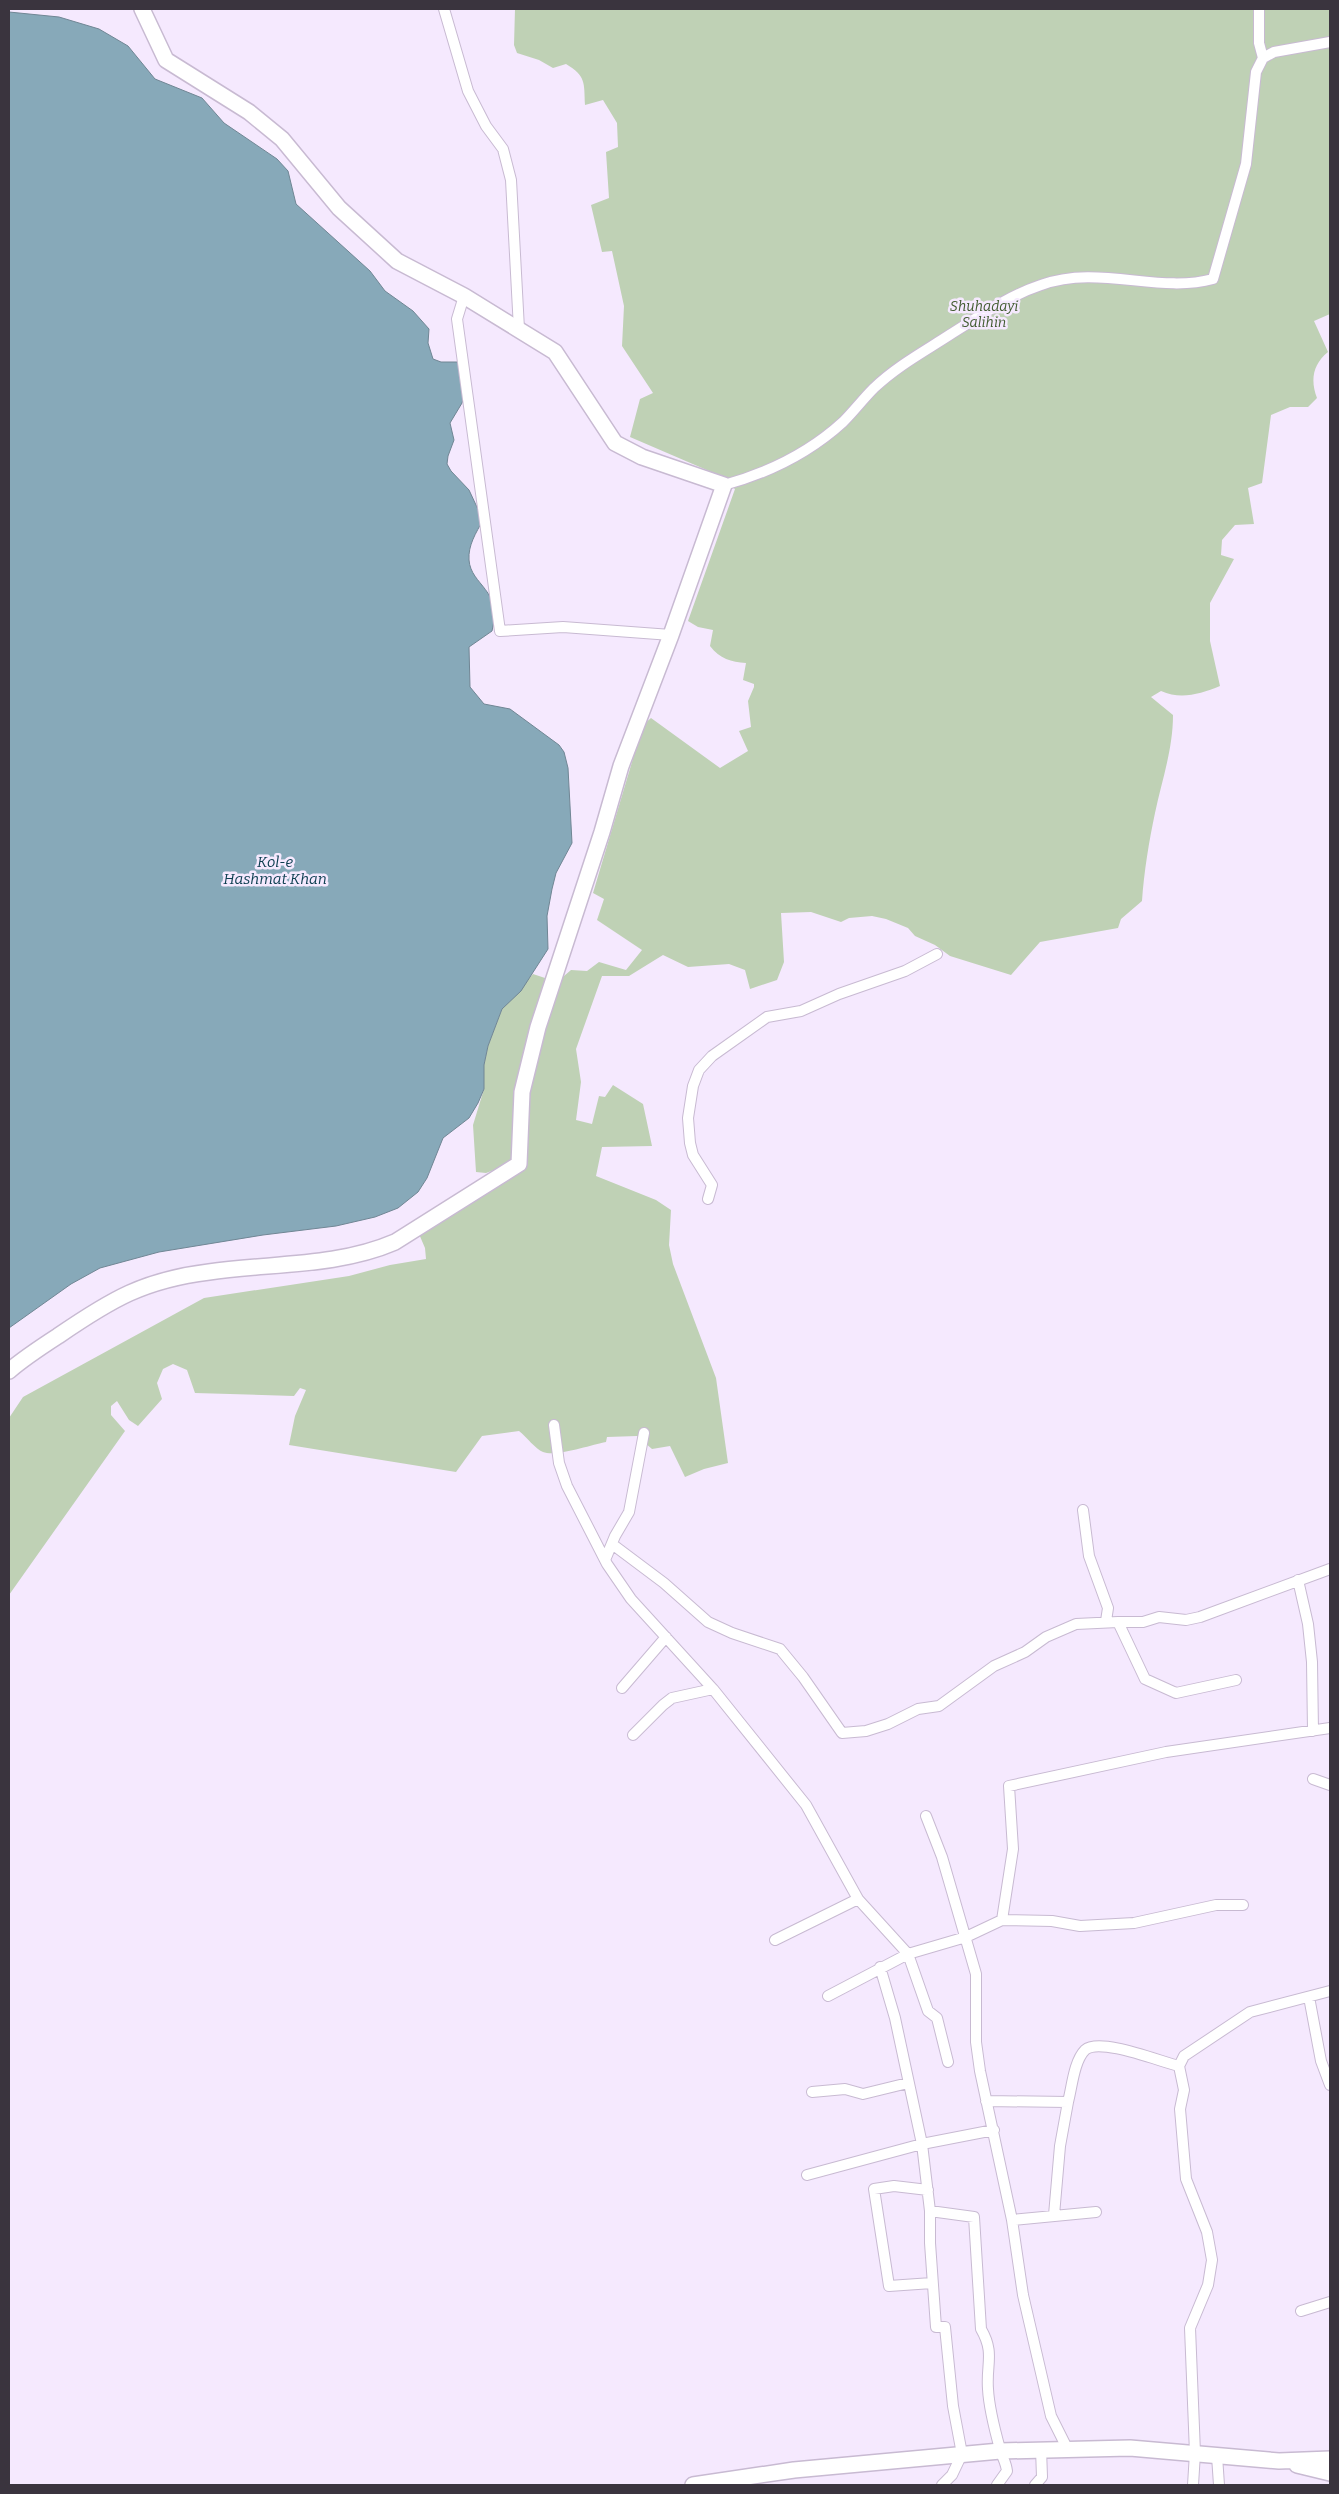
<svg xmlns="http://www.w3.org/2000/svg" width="1339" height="2494" font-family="Bitter,serif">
	<rect width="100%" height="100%" fill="#f5e9fe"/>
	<path fill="#bfd1b5" d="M515,9H1330V314L1314,321L1328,352C1313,364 1310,380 1317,398L1308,407H1290L1271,415L1262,483L1248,488L1254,524L1235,525L1222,540L1221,555L1234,559L1210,603V641L1220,686C1200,694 1181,700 1161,691L1151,697L1173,715C1173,749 1162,780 1155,813C1149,841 1144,872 1142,901L1121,919L1118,928L1040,942L1011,975L950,956L935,945L915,936L908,928L886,919L872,916L849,918L841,922L811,912L781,913L784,962L777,980L750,989L745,970L729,964L688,967L663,955L629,976H602L576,1049L581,1082L576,1120L592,1124L599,1096L605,1097L613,1085L643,1104L652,1146L602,1147L596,1176L656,1200L671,1210L669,1245L673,1264L716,1378L728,1463L704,1469L685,1477L670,1446L652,1449L637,1436L607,1437L606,1442C590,1445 557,1457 543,1452C535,1449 527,1437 519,1431L482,1436L456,1472L289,1445L295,1416L306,1390L300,1388L294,1396L195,1393L187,1370L173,1364L163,1369L157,1383L162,1399L138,1426L129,1420L117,1401L111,1406V1415L125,1431L9,1595V1418L23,1397L204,1298L349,1276L390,1265L426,1259L425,1248L419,1234L505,1166L486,1173L476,1172L473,1125L484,1089V1065L488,1046L502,1009L533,974L557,982L571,970L587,971L599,962L626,970L642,950L597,920L604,899L593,893L643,725L651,718L720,768L748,751L739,731L751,727L748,701L754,687V684L743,680L746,663C731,662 720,659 710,646L713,630L698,627L688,621L735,489L709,471L630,437L640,399L653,393L622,346L624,306L612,251L602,252L591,205L609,198L606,152L618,147L617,123L603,100L585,105C584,82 586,76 566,64L553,68L539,60L517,53L514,45Z"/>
	<path fill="#87a9b9" stroke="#708694" d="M9,12L59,17L99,29L128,46L155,79L202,98L224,123L277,159L288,171L296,204L370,271L385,291L413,311L429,329L428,343L433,359L441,362H458L467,386L462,403L450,423L454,440L448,456L447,464L451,471L469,490L483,520C476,533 468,545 469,560C471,586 503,589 492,631L469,647L470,687L484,704L510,709L559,745L564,752L568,768L572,843L556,873L552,889L547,916L548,949L521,991L502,1009L488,1046L484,1065V1089L478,1103L469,1118L443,1138L427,1178L418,1192L398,1208L375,1217L336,1226L263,1235L159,1252L100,1268L71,1284L9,1328Z"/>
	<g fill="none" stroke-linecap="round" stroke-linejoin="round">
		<defs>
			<path id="street" d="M444,9L468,91L486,126L503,149L511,180L519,329
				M1259,9V43L1263,58
				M464,296L457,319L500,631L563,627L671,635
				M724,485C768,473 809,453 843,422C854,411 863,399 874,388C897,366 925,351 951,334C980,316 1008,296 1041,285C1099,264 1158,294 1213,279L1246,164L1256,72L1263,58L1274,52L1330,42
				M708,1199L712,1185L693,1155L690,1143L688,1118L693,1086L699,1070L712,1056L767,1017L801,1011L839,994L905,971L937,954
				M554,1425L559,1463L567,1486L607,1564L631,1599L713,1689L806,1805L858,1899L908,1954L928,2011L937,2018L948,2062
				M1083,1510L1089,1556L1108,1608L1106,1621
				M612,1544L664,1583L708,1622L732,1633L780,1649L803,1677L842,1733L866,1731L888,1724L918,1709L939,1706L994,1666L1025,1652L1046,1637L1076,1624L1118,1622L1145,1679L1176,1693L1236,1680
				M605,1560L615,1536L629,1512L644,1433
				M1298,1580L1308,1624L1312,1662L1313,1731
				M1118,1622H1143L1159,1617L1186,1620L1200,1617L1330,1569
				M622,1688L666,1637
				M633,1735L663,1705L672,1698L713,1689
				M1313,1779L1330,1785
				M926,1816L942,1857L976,1974V2042L980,2071L1012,2220L1023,2295L1051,2416L1067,2448
				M1002,1920L1013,1849L1009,1786L1166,1752L1330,1728
				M775,1940L858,1899
				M880,1967L895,2018L922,2144L930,2211V2243L936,2327H945L953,2406L962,2454L952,2475L942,2485
				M828,1996L908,1954L966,1937L1002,1920L1052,1921L1080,1926L1134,1923L1216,1905H1243
				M1309,1997L1321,2061L1330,2085
				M812,2092L845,2089L863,2094L908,2083
				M986,2101L1068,2102C1072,2087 1074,2061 1085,2050C1100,2037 1161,2062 1179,2066
				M807,2175L922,2144L994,2130
				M928,2190L894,2186L874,2189L889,2286L932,2283
				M930,2211L974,2217L981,2329C995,2353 986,2364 988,2389C989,2408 995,2431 1000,2449C1002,2457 1006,2462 1007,2471L997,2485
				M1054,2215L1060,2146L1068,2102
				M1012,2220L1096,2212
				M1301,2311L1330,2302
				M1217,2456L1219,2485
				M1035,2485L1042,2477L1041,2449
				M1193,2485L1195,2453L1190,2328L1208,2285L1212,2260L1207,2232L1186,2179L1180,2109L1184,2090L1179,2066L1184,2056L1250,2012L1330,1991"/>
			<path id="secondary" d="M9,1371C24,1358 41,1347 58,1336C112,1299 144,1280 209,1272C271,1263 337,1267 395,1242L519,1164L522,1092L538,1027L602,832L621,766L671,635L724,485L642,457L615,443L555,352L464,296L397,261L339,208L282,139L249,112L166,60L142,9
				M1297,2465L1330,2473
				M693,2485L794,2470L1000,2451L1130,2448L1279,2461L1330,2459"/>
		</defs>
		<use href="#street" stroke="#c8bad2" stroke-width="12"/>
		<use href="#secondary" stroke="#c8bad2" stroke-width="18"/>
		<use href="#street" stroke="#fff" stroke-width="10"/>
		<use href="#secondary" stroke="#fff" stroke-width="15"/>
	</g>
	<g text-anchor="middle" stroke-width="5" stroke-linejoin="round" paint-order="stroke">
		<g font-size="14" font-style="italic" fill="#425c31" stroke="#f5e9fe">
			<text x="984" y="311">Shuhadayi<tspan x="984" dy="16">Salihin</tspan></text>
		</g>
		<g font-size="15" font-style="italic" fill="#0b3d4f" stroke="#f5e9fe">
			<text x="275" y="867">Kol-e<tspan x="275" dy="17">Hashmat Khan</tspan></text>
		</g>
	</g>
	<rect width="1339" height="2494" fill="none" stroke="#3a343e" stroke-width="20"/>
</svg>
